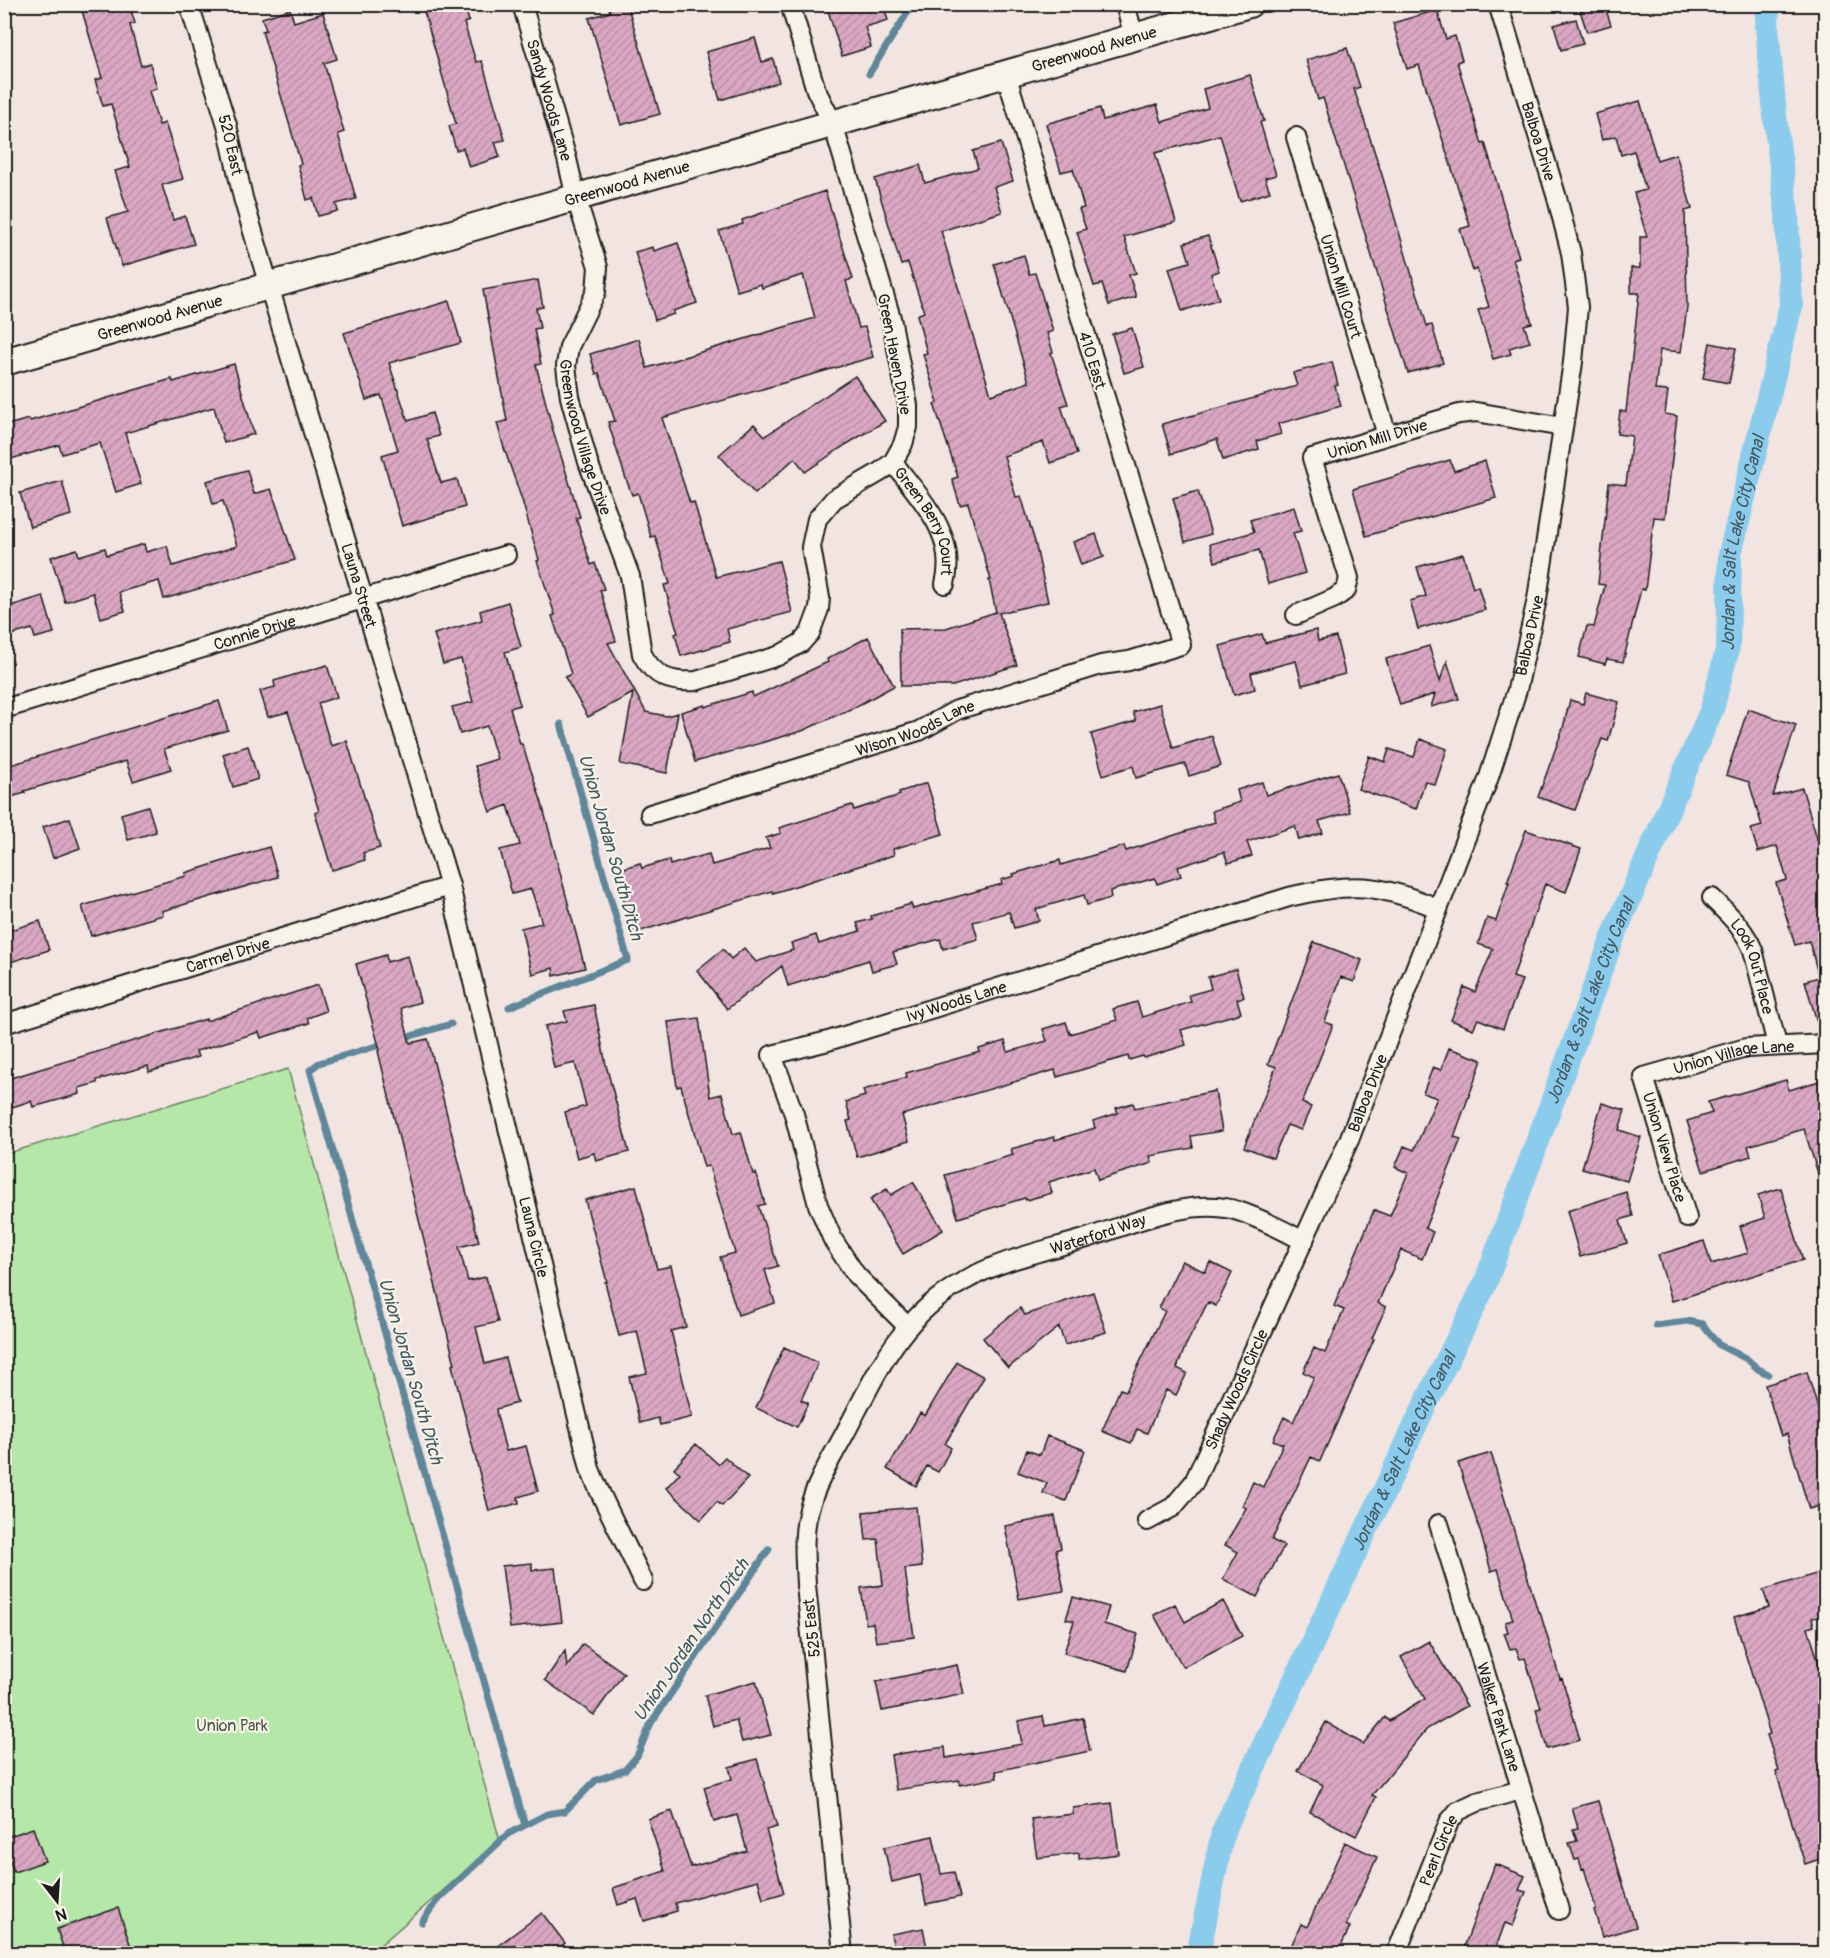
<svg xmlns="http://www.w3.org/2000/svg" width="1830" height="1958" font-family="Pangolin,sans-serif">
	<defs>
		<pattern id="building-hatch" width="6" height="6" patternUnits="userSpaceOnUse" patternTransform="scale(1.5)"><rect width="6" height="6" fill="#daa7c3"/><path d="M-1 1l2-2M0 6l6-6M5 7l2-2" fill="none" stroke="#ba8fa7"/></pattern>
	</defs>
	<rect width="100%" height="100%" fill="#f1e4e1"/>
	<filter id="ink" filterUnits="userSpaceOnUse"><feTurbulence type="fractalNoise" baseFrequency=".0167" numOctaves="2"/><feDisplacementMap in="SourceGraphic" scale="12" xChannelSelector="R" yChannelSelector="G"/><feConvolveMatrix kernelMatrix="1 2 1 2 8 2 1 2 1" color-interpolation-filters="sRGB"/></filter>
	<g filter="url(#ink)">
		<path fill="#b5e7a8" stroke="#688262" stroke-width="1.5" d="M288,1069L500,1841L371,1953H5V1154Z"/>
		<g fill="none" stroke-linecap="round" stroke-linejoin="round">
			<path stroke="#5f8699" stroke-width="7" d="M869,74L913,4
				M509,1007L628,960L561,724
				M401,1039L451,1024
				M387,1043L319,1063L310,1070L525,1825
				M1656,1325L1687,1321L1702,1324L1719,1345L1747,1359L1758,1369L1768,1374
				M422,1922L430,1910L440,1898L508,1834L547,1814L565,1811L596,1780L625,1770L637,1756L651,1723L769,1549"/>
			<path stroke="#8bccec" stroke-width="24" id="s1" d="M1198,1954L1223,1832L1425,1405L1485,1284L1613,937L1712,709L1728,647L1730,554L1791,305L1787,214L1776,126L1767,27L1768,4"/>
		</g>
		<path fill="url(#building-hatch)" stroke="#1c1c1c" stroke-width="1.5" d="M80,4H129L135,23L130,25L141,66L150,63L157,88L149,91L159,125L165,123L183,179L162,185L173,220L185,216L194,244L122,266L107,218L128,212L115,171L130,167L111,104L103,106L95,80L102,78Z
			M422,4H464L469,21L464,23L476,62L482,61L505,140L495,142L500,157L469,167L463,148L456,150L449,126L456,124Z
			M608,4H627L660,114L621,125L589,18L610,12Z
			M826,4H883L888,20L865,27L871,47L842,56Z
			M1578,4H1604L1611,25L1587,32Z
			M290,9L294,22L323,13L337,59L324,63L344,132L338,134L356,199L336,204L338,211L318,216L313,198L307,200L298,165L301,164L262,31L266,30L262,18Z
			M1437,10L1446,39L1455,36L1462,60L1457,62L1482,144L1485,143L1519,257L1513,259L1532,323L1524,325L1530,342L1509,348L1511,354L1493,359L1478,310L1489,307L1477,269L1473,271L1460,229L1470,226L1419,65L1407,69L1393,23Z
			M1576,19L1583,44L1561,50L1554,25Z
			M755,38L762,62L773,59L779,82L720,100L706,52Z
			M1347,48L1360,87L1354,89L1382,175L1427,326L1432,325L1443,363L1408,373L1323,98L1318,100L1306,60Z
			M1250,75L1264,121L1260,122L1276,175L1265,178L1270,192L1240,201L1220,135L1155,153L1176,222L1124,237L1136,273L1129,275L1136,297L1109,305L1102,284L1094,286L1077,232L1086,229L1079,209L1084,208L1073,169L1061,172L1046,124L1100,108L1103,120L1157,105L1162,122L1208,108L1203,89Z
			M1640,101L1657,160L1676,154L1692,209L1685,211L1687,307L1681,352L1660,350L1655,390L1668,391L1665,414L1677,416L1665,518L1654,517L1645,590L1641,589L1623,662L1607,659L1605,664L1579,657L1587,626L1594,627L1605,585L1598,584L1609,483L1626,485L1632,436L1617,434L1620,411L1626,412L1639,293H1631V268H1640V237H1647L1634,193L1646,190L1634,151L1621,155L1616,136L1602,140L1595,114Z
			M1001,143L1013,181L994,187L1002,212L941,231L991,395L1029,382L994,264L1024,255L1029,274L1035,273L1053,331L1047,333L1053,352L1051,353L1068,404L1061,406L1077,454L1050,463L1043,442L1004,456L1016,497L1021,496L1035,542L1048,602L999,613L1017,665L953,686H901L900,629L946,628L996,612L989,580H991L968,503L960,505L952,479L958,477L934,404L938,403L923,354L927,353L917,315L924,312L908,263L901,265L875,179L920,165L925,183L978,168L973,151Z
			M825,191L853,279L846,281L859,328L865,327L873,357L662,418L690,503L694,502L716,577L779,561L792,612L727,629L730,642L681,656L675,634L678,633L664,585L670,584L655,536L651,537L638,493L632,495L625,476L608,422L615,421L599,373L596,374L590,354L639,339L647,368L815,318L803,275L762,288L761,284L737,291L719,231L743,224L742,220Z
			M1208,236L1219,271L1211,274L1219,299L1182,311L1169,268L1190,262L1184,243Z
			M678,243L697,303L673,311L674,314L655,320L635,252L653,247L654,251Z
			M538,280L543,307L536,308L540,328L534,329L541,364L536,365L552,427L580,517L576,518L591,565L595,563L604,589L600,590L616,641L608,643L646,712L666,716L678,713L667,773L620,764L633,693L588,717L565,677L571,674L552,616L555,615L537,561L539,560L522,500L504,448L497,423L507,421L483,290Z
			M449,301L461,343L389,363L408,421L432,413L439,436L427,439L441,483L457,479L465,507L402,526L382,455L398,450L381,395L366,400L344,333Z
			M1132,328L1144,367L1124,373L1112,334Z
			M1710,343L1736,348L1729,383L1703,378Z
			M1332,362L1338,385L1335,386L1341,406L1278,424L1281,434L1257,441L1259,449L1223,460L1217,439L1171,454L1162,424L1297,386L1293,373Z
			M234,364L254,434L224,443L214,407L125,433L141,484L116,492L100,443L62,454L59,445L4,461V426L29,419L30,421L172,379L173,382Z
			M855,376L885,421L847,444L805,472L795,458L755,494L719,455L754,424L765,436Z
			M1450,460L1454,471L1485,461L1496,498L1366,536L1353,489Z
			M247,470L254,494L271,489L295,560L164,599L159,581L119,592L125,611L101,618L93,593L65,602L51,557L77,549L79,556L105,548L107,555L144,544L146,552L167,546L173,566L237,546L223,501L213,504L207,481Z
			M62,481L71,515L30,527L20,493Z
			M1198,491L1211,534L1185,542L1173,498Z
			M1294,507L1301,531L1293,533L1305,573L1268,584L1259,550L1215,562L1210,544L1254,532L1250,520Z
			M1096,534L1104,557L1081,565L1073,542Z
			M1463,554L1473,588L1478,586L1485,610L1418,629L1410,601L1426,596L1417,567Z
			M43,596L54,633L35,638L32,629L11,635L4,608Z
			M508,602L521,647L505,652L520,705L510,708L520,744H522L541,800L585,968L554,976L553,968L532,974L521,928L542,923L531,889L512,894L500,850L520,845L508,805L490,812L475,766L497,759L487,726L460,734L452,707L473,702L461,659L443,664L434,634L482,620L480,611Z
			M1316,630L1318,641L1336,637L1345,674L1302,685L1296,661L1251,673L1255,689L1234,695L1220,646L1262,634L1265,643Z
			M868,637L894,686L853,708L802,731L695,762L681,712L705,705V707L752,692L753,697L828,662L827,659Z
			M1429,646L1440,681L1447,661L1459,699L1431,707L1435,694L1400,705L1386,659Z
			M327,665L337,697L318,703L331,746L347,741L380,848L363,853L365,860L332,870L315,813L319,811L288,712L268,717L260,691L275,687L274,681Z
			M1586,693L1619,702L1608,741L1602,739L1575,810L1538,797L1563,728L1570,700L1583,704Z
			M219,701L228,730L164,749L171,769L133,781L126,761L24,791L25,793L4,799V767Z
			M1160,704L1173,748L1212,736L1221,766L1189,776L1185,764L1136,778L1133,766L1103,775L1091,734L1136,721L1133,712Z
			M1748,709L1796,725L1773,796L1802,788L1826,868V1031L1820,1032L1805,981L1819,977L1809,941L1795,945L1776,883L1787,880L1777,846L1758,852L1751,829L1762,826L1749,782L1726,775Z
			M1420,739L1447,749L1435,785L1425,781L1416,809L1358,789L1369,756L1385,762L1389,749L1414,757Z
			M248,746L258,779L233,787L223,754Z
			M1338,773L1350,812L1319,821L1323,833L1299,840L1295,826L1247,842L1252,856L1228,863L1224,852L1178,867L1181,876L1157,884L1155,878L1110,891L1111,898L1087,905L1084,895L1036,909L1039,921L1014,928L1009,912L973,922L978,939L943,949L940,939L893,952L897,964L872,971L869,960L788,986L782,966L727,1009L697,970L723,949L731,959L744,948L756,962L793,950L791,943L816,935L819,944L860,931L857,923L872,919L871,916L911,904L913,909L1002,884L1001,880L1014,876L1013,874L1060,860L1061,865L1124,846L1126,851L1215,822L1212,811L1240,802L1237,790L1262,782L1266,795Z
			M927,783L943,834L893,849L894,855L773,893L772,891L634,933L615,871L640,863L642,868L669,860L670,865L709,854L712,865L770,848L766,838L781,833L779,828L852,805L854,810L900,795L899,792Z
			M148,806L156,832L128,840L121,814Z
			M70,818L80,848L53,858L43,827Z
			M1526,830L1581,849L1566,892L1545,884L1513,977L1522,980L1503,1029L1478,1019L1473,1029L1451,1020L1464,987L1475,992L1493,949L1478,944L1487,918L1496,921L1509,882H1507Z
			M269,847L278,877L162,911L163,915L91,936L82,906L186,876L185,873Z
			M40,921L49,950L4,964V932Z
			M1314,942L1362,960L1354,982L1341,977L1325,1022L1333,1025L1302,1103L1311,1107L1301,1130L1287,1125L1273,1158L1244,1147L1276,1067L1268,1064Z
			M386,955L387,962L408,956L420,1002L401,1008L410,1043L428,1039L479,1242L459,1247L468,1281L486,1277L498,1322L476,1327L485,1364L505,1358L517,1403L496,1409L497,1416L506,1451L526,1446L538,1491L518,1497L519,1503L489,1511L452,1365L455,1364L412,1192L378,1051L380,1050L356,964Z
			M1236,969L1244,997L1237,999L1241,1013L1181,1030L1186,1045L1144,1058L1143,1056L1129,1060L1128,1056L1057,1077L1055,1070L902,1115L909,1141L857,1157L847,1121L851,1120L846,1102L865,1096L863,1090L907,1077L906,1073L980,1052L979,1049L1005,1041L1008,1052L1047,1041L1043,1029L1066,1022L1070,1034L1117,1020L1113,1009L1137,1002L1142,1017L1191,1002L1189,995L1211,989L1208,977Z
			M318,985L326,1011L307,1018L309,1023L261,1038L259,1032L196,1051L198,1057L149,1072L148,1066L97,1080V1083L79,1088L80,1094L33,1107L31,1101L12,1107L4,1080L206,1019V1021Z
			M594,1005L606,1065L629,1152L596,1161L594,1153L577,1158L565,1112L586,1106L575,1063L554,1068L545,1026L567,1021L564,1011Z
			M699,1018L710,1097L722,1094L733,1134L741,1132L753,1174L756,1173L765,1204L758,1206L778,1266L765,1270L775,1303L738,1315L720,1257L735,1253L709,1166L704,1167L681,1086L677,1087L668,1022Z
			M1449,1048L1482,1060L1454,1137L1461,1139L1425,1228L1433,1232L1422,1259L1401,1250L1378,1303L1386,1307L1372,1338L1374,1339L1320,1461L1311,1457L1272,1540L1284,1546L1257,1597L1223,1579L1238,1552L1225,1545L1246,1508L1242,1506L1253,1482L1263,1487L1283,1444L1273,1440L1284,1417L1293,1422L1314,1377L1303,1372L1314,1348L1325,1353L1344,1310L1334,1306L1374,1210L1390,1216L1408,1173L1395,1167L1404,1146L1414,1150L1437,1098L1423,1093L1433,1067L1441,1070Z
			M1826,1079V1182L1821,1183L1804,1129L1748,1146L1751,1156L1703,1171L1687,1121L1712,1113L1708,1102L1786,1080L1789,1090Z
			M1215,1091L1222,1131L1191,1136L1193,1148L1150,1156L1152,1163L1098,1180L1094,1168L1049,1182L1052,1193L1026,1200L1025,1198L958,1218L945,1175L1013,1155L1011,1149L1054,1137L1055,1140L1095,1128L1093,1121L1118,1113L1116,1108L1133,1103L1135,1108Z
			M1602,1103L1625,1110L1619,1130L1641,1137L1627,1181L1582,1168Z
			M913,1182L943,1230L903,1254L870,1199L887,1189L891,1195Z
			M636,1186L657,1269L671,1266L686,1327L671,1331L692,1417L660,1425L658,1418L640,1423L629,1377L647,1373L637,1331L619,1336L605,1282H607L585,1200Z
			M1781,1188L1803,1260L1672,1301L1658,1255L1704,1241L1711,1264L1748,1253L1740,1226L1765,1218L1758,1195Z
			M1626,1192L1633,1216L1620,1220L1627,1243L1580,1257L1567,1211Z
			M1182,1261L1205,1272L1210,1262L1232,1273L1216,1306L1208,1302L1185,1347L1177,1368L1187,1373L1176,1395L1166,1390L1147,1433L1137,1429L1131,1443L1102,1431L1120,1389L1126,1391L1165,1311L1159,1308Z
			M1093,1292L1106,1332L1065,1345L1059,1327L1008,1368L983,1338L1020,1308L1025,1315Z
			M784,1347L818,1363L801,1400L808,1403L797,1427L756,1408Z
			M957,1362L984,1377L945,1444L951,1448L938,1472L927,1466L916,1486L887,1469L920,1413L925,1416Z
			M1807,1372L1826,1435V1504L1809,1509L1787,1434L1781,1436L1765,1385Z
			M1047,1436L1085,1450L1066,1501L1043,1493L1047,1483L1018,1472L1027,1450L1040,1455Z
			M696,1444L718,1464L725,1457L748,1478L722,1506L717,1502L701,1520L666,1488L680,1473L674,1468Z
			M1491,1453L1538,1612H1540L1560,1679L1562,1678L1580,1740L1547,1749L1536,1709L1541,1708L1525,1658L1520,1659L1516,1648L1510,1649L1504,1633L1508,1632L1505,1622L1513,1620L1498,1569L1491,1571L1480,1531L1458,1463Z
			M916,1507L922,1567L905,1569L914,1637L876,1642L873,1623L866,1624L861,1588L883,1585L878,1539L866,1540L863,1512Z
			M1055,1516L1061,1548L1056,1550L1064,1591L1019,1599L1005,1526Z
			M532,1563V1570L555,1568L562,1622L510,1628L502,1566Z
			M1826,1571V1616L1812,1618L1814,1626L1808,1628L1826,1686V1857L1805,1864L1776,1772L1779,1771L1767,1735L1770,1734L1734,1617L1769,1607L1763,1590Z
			M1073,1597L1109,1607L1104,1624L1138,1634L1127,1671L1064,1653L1074,1621L1066,1619Z
			M1223,1601L1242,1636L1183,1667L1154,1615L1175,1604L1185,1622Z
			M1429,1641L1467,1706L1427,1729L1372,1795L1376,1797L1356,1836L1310,1812L1323,1785L1298,1771L1326,1722L1363,1744L1385,1717L1389,1721L1425,1699L1401,1657Z
			M583,1644L624,1673L594,1715L545,1680L565,1651L567,1667Z
			M957,1665L964,1694L882,1711L876,1682Z
			M756,1681L771,1735L742,1742L736,1720L713,1726L705,1695Z
			M1043,1716L1045,1726L1083,1718L1090,1751L996,1771L997,1778L960,1785L959,1780L896,1790L891,1755L945,1747L946,1758L1022,1744L1018,1721Z
			M757,1759L777,1827L766,1830L784,1893L763,1899L758,1880L675,1903L677,1911L644,1921L637,1899L618,1905L613,1888L665,1871L648,1819L672,1811L691,1867L747,1851L737,1815L714,1822L704,1787L732,1779L729,1767Z
			M1598,1801L1636,1927L1602,1937L1594,1910L1596,1909L1584,1868L1582,1869L1579,1859L1575,1860L1569,1843L1577,1841L1573,1829L1578,1828L1572,1808Z
			M1112,1803L1119,1854L1079,1859V1853L1037,1858L1031,1819L1073,1814V1808Z
			M33,1828L45,1861L14,1872L4,1845V1838Z
			M933,1836L941,1874L954,1872L960,1897L926,1904L920,1875L892,1882L884,1847Z
			M1345,1842L1377,1857L1346,1925L1350,1927L1338,1953H1288L1301,1924L1307,1927Z
			M1495,1864L1525,1876L1519,1890L1526,1892L1513,1926L1505,1923L1494,1953H1462Z
			M118,1908L133,1953H65L57,1929Z
			M542,1913L565,1943L551,1953H488Z
			M923,1928L928,1953H895L891,1934Z"/>
		<g fill="none" stroke-linecap="round" stroke-linejoin="round">
			<defs>
				<g id="street">
					<path id="s2" d="M189,4L227,125L243,198L269,286L450,886L590,1469C605,1507 626,1543 643,1581"/>
					<path id="s3" d="M522,4L567,159L576,198L598,267L596,292L569,347L566,366L570,397L588,462L630,576L642,654C654,677 671,683 696,681L778,656L801,643L810,633L819,609L820,598L811,547L817,519L834,499L880,472L893,462L903,444L908,427V405L891,318L833,124L816,90L790,4"/>
					<path d="M1125,4L1134,37"/>
					<path id="s4" d="M1296,137L1387,435"/>
					<path id="s5" d="M893,462C920,499 958,534 945,584"/>
					<path id="s6" d="M1296,615L1335,598L1346,590L1349,578L1312,458L1459,414L1476,412L1563,427"/>
					<path id="s7" d="M4,709L506,555"/>
					<path id="s8" d="M650,814L919,731L957,710L1101,665L1129,661L1181,645L1006,74"/>
					<path id="s9" d="M1712,898C1729,915 1744,928 1753,950L1777,1045"/>
					<path id="s10" d="M4,1024L450,886"/>
					<path id="s11" d="M1687,1218L1644,1077L1746,1048L1826,1044"/>
					<path id="s12" d="M907,1326L856,1275L833,1240L818,1205L794,1114L772,1055L828,1041L1289,897C1352,882 1377,883 1437,908"/>
					<path id="s13" d="M1147,1521L1173,1507L1194,1482L1349,1140L1488,780L1517,690L1537,599L1573,362L1578,307L1571,253L1557,198L1498,4"/>
					<path id="s14" d="M1439,1524L1559,1910"/>
					<path id="s15" d="M843,1954L806,1585C805,1560 802,1534 809,1509C816,1483 831,1459 844,1435C877,1373 899,1317 964,1281C1000,1260 1044,1251 1084,1239C1129,1225 1191,1196 1238,1211C1260,1218 1282,1230 1304,1241"/>
					<path id="s16" d="M1396,1954L1449,1822L1458,1811L1477,1802L1521,1790"/>
				</g>
				<g id="secondary">
					<path id="s17" d="M4,362L1249,4"/>
				</g>
			</defs>
			<use href="#street" stroke="#1c1c1c" stroke-width="22"/>
			<use href="#secondary" stroke="#1c1c1c" stroke-width="30"/>
			<use href="#street" stroke="#f7f3e8" stroke-width="18"/>
			<use href="#secondary" stroke="#f7f3e8" stroke-width="26"/>
		</g>
	</g>
	<g text-anchor="middle" stroke-width="4.5" stroke-linejoin="round" paint-order="stroke">
		<g font-size="16" fill="#1c1c1c" stroke="#f7f3e8">
			<text dy="6" stroke="none"><textPath href="#s17" startOffset="1134">Greenwood Avenue</textPath></text>
			<text dy="6" stroke="none"><textPath href="#s3" startOffset="100">Sandy Woods Lane</textPath></text>
			<text transform="translate(1539 141) rotate(73)" y="6">Balboa Drive</text>
			<text dy="6" stroke="none"><textPath href="#s2" startOffset="147">520 East</textPath></text>
			<text dy="6" stroke="none"><textPath href="#s17" startOffset="648">Greenwood Avenue</textPath></text>
			<text dy="6" stroke="none"><textPath href="#s4" startOffset="156">Union Mill Court</textPath></text>
			<text dy="6" stroke="none"><textPath href="#s17" startOffset="162">Greenwood Avenue</textPath></text>
			<text transform="translate(895 354) rotate(79)" y="6">Green Haven Drive</text>
			<text transform="translate(1093 360) rotate(73)" y="6">410 East</text>
			<text dy="6" stroke="none"><textPath href="#s3" startOffset="453">Greenwood Village Drive</textPath></text>
			<text dy="6" stroke="none"><textPath href="#s6" startOffset="262">Union Mill Drive</textPath></text>
			<text dy="6" stroke="none"><textPath href="#s5" startOffset="69">Green Berry Court</textPath></text>
			<text dy="6" stroke="none"><textPath href="#s2" startOffset="606">Launa Street</textPath></text>
			<text dy="6" stroke="none"><textPath href="#s7" startOffset="262">Connie Drive</textPath></text>
			<text dy="6" stroke="none"><textPath href="#s13" startOffset="974">Balboa Drive</textPath></text>
			<text dy="6" stroke="none"><textPath href="#s8" startOffset="279">Wison Woods Lane</textPath></text>
			<text dy="6" stroke="none"><textPath href="#s10" startOffset="234">Carmel Drive</textPath></text>
			<text dy="6" stroke="none"><textPath href="#s9" startOffset="82">Look Out Place</textPath></text>
			<text dy="6" stroke="none"><textPath href="#s12" startOffset="501">Ivy Woods Lane</textPath></text>
			<text dy="6" stroke="none"><textPath href="#s11" startOffset="240">Union Village Lane</textPath></text>
			<text dy="6" stroke="none"><textPath href="#s13" startOffset="488">Balboa Drive</textPath></text>
			<text transform="translate(1665 1147) rotate(73)" y="6">Union View Place</text>
			<text dy="6" stroke="none"><textPath href="#s15" startOffset="870">Waterford Way</textPath></text>
			<text dy="6" stroke="none"><textPath href="#s2" startOffset="1281">Launa Circle</textPath></text>
			<text dy="6" stroke="none"><textPath href="#s13" startOffset="164">Shady Woods Circle</textPath></text>
			<text transform="translate(811 1628) rotate(-96)" y="6">525 East</text>
			<text dy="6" stroke="none"><textPath href="#s14" startOffset="202">Walker Park Lane</textPath></text>
			<text dy="6" stroke="none"><textPath href="#s16" startOffset="112">Pearl Circle</textPath></text>
		</g>
		<g font-size="16" fill="#4a5946" stroke="#f7f3e8">
			<text x="232" y="1731">Union Park</text>
		</g>
		<g font-size="18" font-style="italic" fill="#435a65" stroke="#f7f3e8">
			<text dy="6" stroke="none"><textPath href="#s1" startOffset="1520">Jordan &amp; Salt Lake City Canal</textPath></text>
			<text transform="translate(611 847) rotate(74)" y="6">Union Jordan South Ditch</text>
			<text dy="6" stroke="none"><textPath href="#s1" startOffset="1034">Jordan &amp; Salt Lake City Canal</textPath></text>
			<text transform="translate(411 1371) rotate(74)" y="6">Union Jordan South Ditch</text>
			<text dy="6" stroke="none"><textPath href="#s1" startOffset="546">Jordan &amp; Salt Lake City Canal</textPath></text>
			<text transform="translate(691 1640) rotate(-56)" y="6">Union Jordan North Ditch</text>
		</g>
	</g>
	<rect width="1830" height="1958" fill="none" stroke="#f7f3e8" stroke-width="24"/>
	<rect x="12" y="12" width="1806" height="1934" fill="none" stroke="#1c1c1c" stroke-width="2" filter="url(#ink)"/>
	<g transform="translate(57 1901) rotate(163)" stroke="#f7f3e8" stroke-width="4.5" paint-order="stroke">
	<path d="M0-4.5L10 22L0 15L-10 22Z" fill="#1c1c1c"/>
	<text y="-9" font-size="16" font-weight="bold" text-anchor="middle" fill="#1c1c1c">N</text>
	</g>
</svg>
